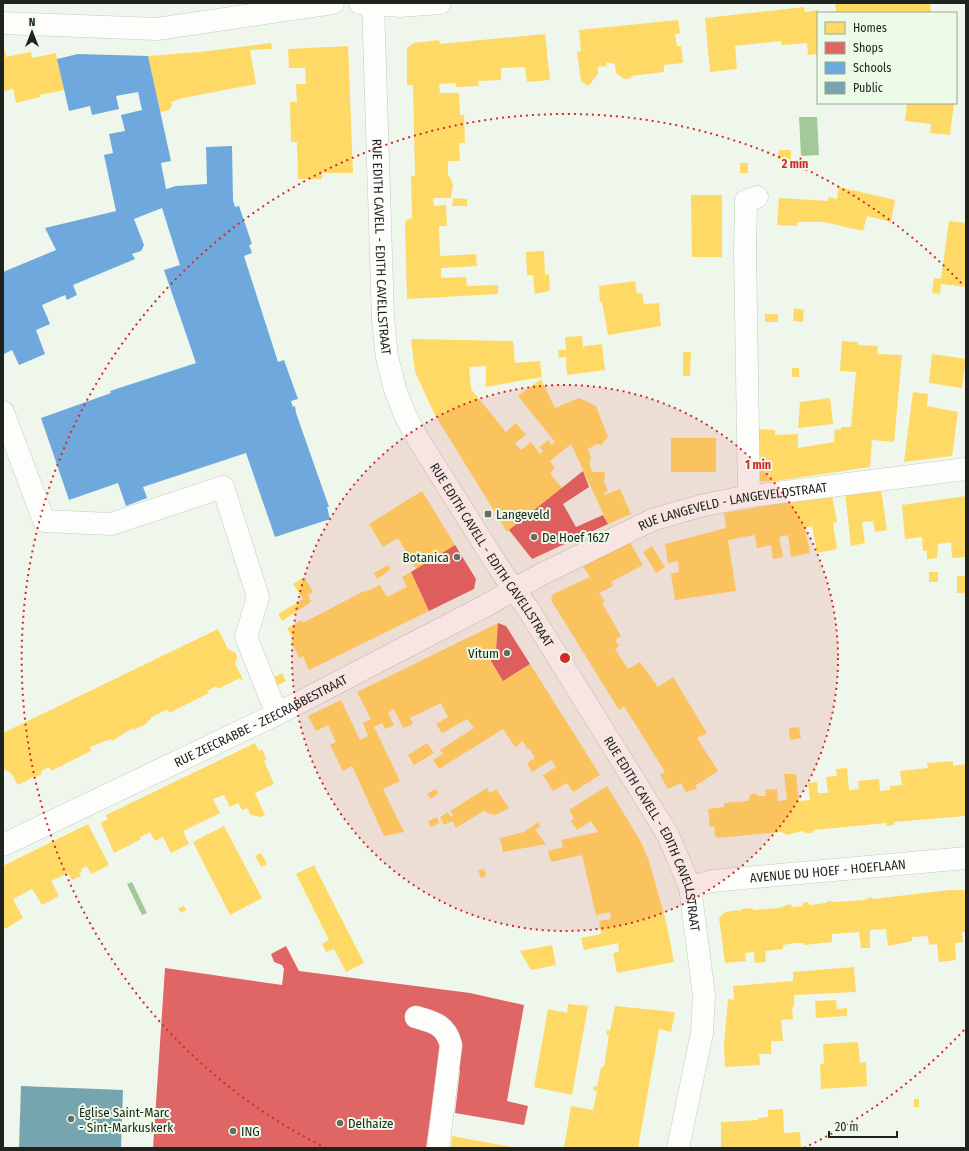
<svg xmlns="http://www.w3.org/2000/svg" width="969" height="1151" font-family="'Fira Sans Condensed',sans-serif">
	<rect width="100%" height="100%" fill="#eff7ec"/>
	<path fill="#a3c998" d="M799,117H817L819,155L801,156Z
		M132,882L147,913L142,915L127,884Z"/>
	<path fill="#ffd966" d="M835,3H930L931,13H836Z
		M804,7L805,12L818,10V54L808,55L807,43L782,45L781,41L735,46L737,69L710,72L705,18Z
		M678,20L680,33L675,34L677,46H681L683,63L664,65V72L631,76V78L624,79L616,73L615,64L606,62L607,66L598,67V74L588,86L581,81L577,52L581,51L579,30Z
		M545,34L550,80L527,82L525,67L501,68V80L478,81L479,86L456,87V83L439,84L440,93H459L460,115H464L465,143H459L460,161H448V176L450,177L453,185L451,198H433L434,206L446,205L447,226H439L440,256L476,254L477,266L441,268V278L466,277L467,286L498,285V294L407,299L405,224L406,220L412,218L411,176H415L413,85H407V48L414,43L439,40L440,44Z
		M271,43L272,49L250,50L256,84L183,98L171,102L172,106L169,110L160,112L148,56L200,52Z
		M348,46L353,173H322V179H298L297,142H291L290,102H297L296,84H306L305,68H289L288,49Z
		M3,50H5L6,57L31,52L32,58L56,53L64,90L39,95L40,97L16,103L13,89L3,91Z
		M907,103H954L950,135L930,133L931,124L905,121Z
		M779,150H791V159H778Z
		M740,163H748V173H740Z
		M839,187L895,200L891,222L867,216L863,231L824,222H797V226L777,225L779,198L828,201L829,197L837,199Z
		M691,195H722V257H692Z
		M453,198L467,199V206H452Z
		M949,221L966,223V287L941,284L940,294L932,293L934,278L941,279Z
		M544,251L545,275L549,274L550,291L535,294L533,275H527L526,252Z
		M635,281L637,294L642,293L644,304L659,303L661,326L608,335L602,302H600L599,293H600L599,286Z
		M794,308L804,310L803,322L793,321Z
		M765,314H778V322H765Z
		M582,336L583,348L585,346L602,344L605,370L567,375L566,357L559,358L558,350H566L565,337Z
		M411,339L513,341L515,363L540,361L542,377L486,387V366L469,367L471,389L506,432L516,423L526,435L515,443L521,450L531,442L540,454L543,451L539,447L549,440L551,445L555,442L518,396L541,379L555,408L579,398L596,406L608,437L601,445L597,444L588,449L591,459L589,463L592,472H605L604,482L608,491L604,492L605,495L620,489L631,514L608,524L571,444L550,461L555,468L550,473L562,488L507,532L435,415L415,372Z
		M842,341L858,342V345L878,346L877,354L902,355L894,442L872,440L870,467L776,481H757V429L775,430V435L798,434V448L834,442L835,429L841,430V427H851L856,372L840,371Z
		M683,352H691L690,376H683Z
		M932,354L966,359L962,388L929,383Z
		M792,368H799V377H792Z
		M913,392L928,394L927,406L958,412L952,456L904,462Z
		M830,398L833,424L798,428L800,402Z
		M671,438H716V472H671Z
		M881,489L887,530L875,532L873,521L862,522L865,543L851,546L845,493Z
		M422,491L455,545L416,569L398,538L383,547L369,524Z
		M832,495L837,522L833,523L837,549L817,553L812,526L805,528L810,553L791,557L788,535L779,537L783,557L773,559L771,545L757,548L755,535L728,540L736,591L675,600L671,574L679,572L678,561L668,563L665,544L726,528L724,513Z
		M966,496V557L952,558L951,542L938,544L937,558L927,559V551H923L922,537L905,539L902,505Z
		M628,539L643,565L611,582L613,586L599,593L605,601L602,603L621,636L615,640L619,646L615,649L628,669L640,662L658,687L673,677L707,733L697,738L718,771L695,786L697,789L689,791L686,792L681,783L668,789L660,775L665,772L624,706L619,710L551,600L553,594L590,577L582,565Z
		M652,546L665,567L656,573L643,552Z
		M388,565L390,570L377,579L374,573Z
		M411,572L429,611L309,670L303,656L299,658L291,640L293,639L287,628L302,620L303,623L364,591L365,592L380,585L387,597L407,587L402,577Z
		M929,572H938V582H929Z
		M957,576H966V593H957Z
		M304,577L313,592L308,595L311,602L282,621L278,614L303,599L293,584Z
		M498,623L496,651L488,656L503,681L530,664L600,775L573,792L567,783L553,791L543,775L556,767L551,760L532,772L527,763L535,758L529,748L527,749L523,741L515,747L503,729L439,769L433,760L443,754L440,750L474,728L467,719L442,733L436,724L448,717L441,703L410,718L413,724L403,728L394,709L388,713L394,725L385,729L382,723L374,727L400,781L383,789L404,832L384,836L352,766L343,771L330,745L336,742L328,725L316,731L308,716L341,700L360,740L368,736L363,723L371,719L357,692Z
		M218,629L228,649L236,653L237,658L235,664L243,679L241,680L240,678L218,689L216,686L207,691L209,693L169,713L168,709L150,718L151,720L147,721L148,723L134,730L133,728L112,741L111,739L90,747L91,751L51,771L49,767L41,771L42,774L34,778L33,777L18,785L11,773L4,769L3,733Z
		M282,673L286,681L276,686L272,678Z
		M799,727L801,738L790,740L789,728Z
		M255,743L259,751L262,749L267,760L264,761L274,784L255,793L265,815L261,817L251,815L247,808L242,810L238,803L230,807L224,795L213,799L220,813L183,831L189,844L171,853L163,837L155,841L150,832L140,837L141,839L114,853L101,823L108,819L106,815Z
		M427,743L434,753L414,765L408,755Z
		M953,761V766L966,764V816L894,822V825L887,826L886,823L814,830L812,833H806L802,831L787,835L781,832L718,838L715,836L714,826L710,827L708,809L724,807V803L748,801L751,794H757V796H766L765,790L777,789L778,801L787,800L784,774H796L799,801L810,800L808,783L817,782L818,793H828L826,777L837,776L836,769L847,768L849,790L859,789L858,781L879,779L880,791L890,790V786L902,785L900,771L928,768L927,763Z
		M607,786L641,842L649,861L666,921L674,962L617,973L613,953L619,952L618,943L584,950L581,938L601,934L599,921L611,919L610,912L596,915L582,855L551,862L548,851L563,847L561,840L598,832L591,821L577,830L571,821L574,818L569,810Z
		M487,788L490,793L496,789L509,808L495,815L487,813L485,810L456,828L452,821L444,825L440,817L448,812L451,817L453,815L450,811Z
		M436,789L438,794L431,799L427,794Z
		M437,817L439,823L431,827L428,821Z
		M538,822L540,827L535,830L546,844L503,852L500,838L524,832Z
		M88,824L109,865L91,874L87,866L81,869L82,872L79,873L81,876L72,880L68,873L51,881L59,896L42,905L32,889L13,899L23,918L5,929L3,926V866Z
		M224,826L262,898L230,915L193,842Z
		M261,853L267,864L261,867L255,856Z
		M314,865L364,963L346,972L334,949L326,952L322,944L329,940L296,874Z
		M484,869L486,876L481,878L478,870Z
		M950,890H966V932H962L963,942L955,943L956,960L939,962L937,944L929,945L928,936L912,937V941L888,946L886,929L870,930V948H861L859,932L832,934V942L804,945L803,943H795L783,945V949L765,951L766,962L755,963L754,952L745,953L746,961L725,963L719,918L725,912L738,910L740,912L741,909L753,908V910L779,908L790,904L792,907L802,906L803,903L807,902L810,905L826,903L828,901L836,902L864,900L871,897L873,899Z
		M184,906L186,910L181,913L178,908Z
		M552,945L556,965L531,970L520,951Z
		M854,967L856,992L794,995V1006L792,1008L793,1019L781,1020L783,1041H771V1054H759L760,1065L725,1067L724,1045L728,999L734,1000L733,986L793,981V972Z
		M836,1000L837,1009L847,1008V1016L816,1018L815,1001Z
		M568,1004L588,1006L572,1095L534,1087L548,1009L567,1013Z
		M615,1006L675,1012L671,1032L659,1029L638,1148H564L571,1106L593,1110L597,1091L593,1090L594,1086L597,1087L601,1067H604L609,1035H606L607,1030L610,1031Z
		M858,1042L860,1063L866,1062L867,1086L821,1089L820,1064H824L823,1044Z
		M914,1099H919V1107H914Z
		M783,1109L784,1133L800,1132L801,1148H721V1122L758,1120V1118L768,1117V1110Z
		M452,1136L511,1147V1148H451Z"/>
	<path fill="#e06666" d="M583,471L589,487L563,504L576,527L603,515L608,524L532,559L509,530Z
		M455,545L476,579L474,589L429,611L411,572Z
		M498,623L506,626L530,664L503,681L488,656L496,651Z
		M286,946L299,971L470,993L524,1005L507,1101L528,1106L524,1125L455,1113L460,1070L437,1068L426,1148H153L165,968L282,985L284,969L282,965L274,962L271,954Z"/>
	<path fill="#6fa8dc" d="M78,54L148,56L171,161L161,163L166,189L176,186L207,184L206,147L232,146L233,200L235,207L239,206L252,244L249,245L252,253L244,256L278,362L284,360L298,399L291,401L293,407L295,406L296,413L329,507H327L330,519L275,537L246,453L143,487L147,498L126,506L118,483L69,500L41,418L111,393L110,391L196,363L164,270L180,265L162,208L134,219L144,245L141,251L132,254L135,259L73,285L77,295L67,300L65,295L42,305L50,324L36,330L45,354L19,365L12,350L4,354L3,352V272L56,250L45,228L116,211L104,155L113,153L109,134L125,131L121,115L142,110L138,92L116,96L119,109L92,115L90,106L69,111L57,59Z"/>
	<path fill="#76a5af" d="M21,1086L123,1090L121,1148H19Z"/>
	<g fill="none" stroke-linecap="round" stroke-linejoin="round">
		<defs>
			<g id="minor">
				<path d="M360,3L400,6L440,3"/>
				<path id="s1" d="M373,3L383,319L387,357L395,389L405,415L418,439L499,568L528,609L668,835L690,887L704,996L702,1033L678,1148"/>
				<path d="M3,23L157,29L333,3"/>
				<path d="M3,412L44,521L111,524L223,487L258,597L246,637L277,714"/>
				<path d="M749,496L745,250L746,201L757,197"/>
				<path id="s2" d="M3,845L277,714L487,605L540,575L652,520L700,506L744,497L966,469"/>
				<path id="s3" d="M690,887L712,881L966,858"/>
				<path d="M416,1017C434,1022 446,1025 451,1045L438,1148"/>
			</g>
		</defs>
		<use href="#minor" stroke="#c4cac2" stroke-width="23"/>
		<use href="#minor" stroke="#fdfefc" stroke-width="22"/>
	</g>
	<circle cx="565" cy="658" r="273" fill="#d62828" fill-opacity=".12"/>
	<g fill="none" stroke="#d62828" stroke-width="2" stroke-dasharray="2 4">
		<circle cx="565" cy="658" r="273"/>
		<path d="M964 1030A545 545 0 0 1 804 1148M326 1148A545 545 0 1 1 964 286"/>
	</g>
	<g fill="#676d65" stroke="#ecfbe8" stroke-width="1.5">
		<rect x="484" y="510" width="8" height="8" rx="2"/>
		<circle cx="534" cy="537" r="4"/>
		<circle cx="457" cy="557" r="4"/>
		<circle cx="507" cy="653" r="4"/>
		<circle cx="71" cy="1119" r="4"/>
		<circle cx="340" cy="1123" r="4"/>
		<circle cx="233" cy="1131" r="4"/>
	</g>
	<g text-anchor="middle" stroke-width="4" stroke-linejoin="round" paint-order="stroke">
		<g font-size="13" fill="#1e231d" stroke="#ecfbe8">
			<text dy="5" stroke="none"><textPath href="#s1" startOffset="244">RUE EDITH CAVELL - EDITH CAVELLSTRAAT</textPath></text>
			<text dy="5" stroke="none"><textPath href="#s2" startOffset="808">RUE LANGEVELD - LANGEVELDSTRAAT</textPath></text>
			<text dy="5" stroke="none"><textPath href="#s1" startOffset="580">RUE EDITH CAVELL - EDITH CAVELLSTRAAT</textPath></text>
			<text dy="5" stroke="none"><textPath href="#s2" startOffset="286">RUE ZEECRABBE - ZEECRABBESTRAAT</textPath></text>
			<text dy="5" stroke="none"><textPath href="#s1" startOffset="904">RUE EDITH CAVELL - EDITH CAVELLSTRAAT</textPath></text>
			<text dy="5" stroke="none"><textPath href="#s3" startOffset="139">AVENUE DU HOEF - HOEFLAAN</textPath></text>
		</g>
		<g font-size="13" fill="#1e231d" stroke="#ecfbe8" text-anchor="start">
			<text x="496" y="519">Langeveld</text>
			<text x="542" y="542">De Hoef 1627</text>
			<text x="449" y="562" text-anchor="end">Botanica</text>
			<text x="499" y="658" text-anchor="end">Vitum</text>
			<text x="79" y="1117">Église Saint-Marc<tspan x="79" dy="15">- Sint-Markuskerk</tspan></text>
			<text x="348" y="1128">Delhaize</text>
			<text x="241" y="1136">ING</text>
		</g>
	</g>
	<circle cx="565" cy="658" r="6" fill="#d62828" stroke="#ecfbe8" stroke-width="2"/>
	<g font-size="12" text-anchor="middle" font-weight="bold" fill="#d62828" stroke="#ecfbe8" stroke-width="4" stroke-linejoin="round" paint-order="stroke">
		<text x="795" y="168">2 min</text>
		<text x="758" y="469">1 min</text>
	</g>
	<rect width="969" height="1151" fill="none" stroke="#1e231d" stroke-width="8"/>
	<rect x="817" y="12" width="140" height="92" fill="#ecfbe8" stroke="#9aa597"/>
	<rect x="825" y="22" width="20" height="12" fill="#ffd966" stroke="#9aa597"/>
	<text x="853" y="32" font-size="12" fill="#1e231d">Homes</text>
	<rect x="825" y="42" width="20" height="12" fill="#e06666" stroke="#9aa597"/>
	<text x="853" y="52" font-size="12" fill="#1e231d">Shops</text>
	<rect x="825" y="62" width="20" height="12" fill="#6fa8dc" stroke="#9aa597"/>
	<text x="853" y="72" font-size="12" fill="#1e231d">Schools</text>
	<rect x="825" y="82" width="20" height="12" fill="#76a5af" stroke="#9aa597"/>
	<text x="853" y="92" font-size="12" fill="#1e231d">Public</text>
	<g transform="translate(32 32)" stroke="#ecfbe8" stroke-width="3" paint-order="stroke">
	<path d="M0-3L7 15L0 10L-7 15Z" fill="#1e231d"/>
	<text y="-6" font-size="11" font-weight="bold" text-anchor="middle" fill="#1e231d">N</text>
	</g>
	<path d="M829 1131v6h68v-6" fill="none" stroke="#1e231d" stroke-width="2"/>
	<text x="835" y="1131" font-size="12" fill="#1e231d" stroke="#ecfbe8" stroke-width="3" paint-order="stroke">20 m</text>
</svg>
